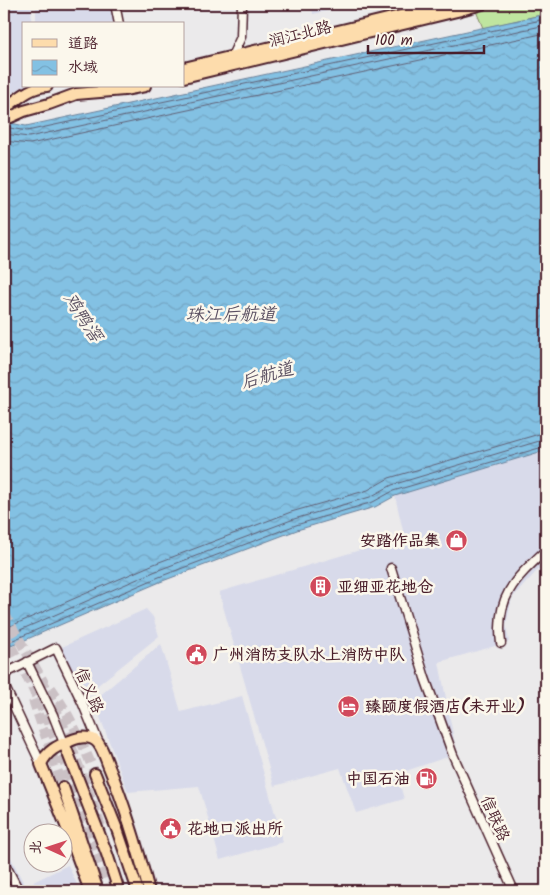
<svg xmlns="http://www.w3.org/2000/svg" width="550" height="895" font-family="Kalam,'LXGW WenKai TC',sans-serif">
	<defs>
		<pattern id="water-waves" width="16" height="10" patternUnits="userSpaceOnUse" patternTransform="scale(1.25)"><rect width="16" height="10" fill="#83c1e3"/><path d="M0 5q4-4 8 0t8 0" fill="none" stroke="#73a5c3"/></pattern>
	</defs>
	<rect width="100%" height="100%" fill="#ebeaeb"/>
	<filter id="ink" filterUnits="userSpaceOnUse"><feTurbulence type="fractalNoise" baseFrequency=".02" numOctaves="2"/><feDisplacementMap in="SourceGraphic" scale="10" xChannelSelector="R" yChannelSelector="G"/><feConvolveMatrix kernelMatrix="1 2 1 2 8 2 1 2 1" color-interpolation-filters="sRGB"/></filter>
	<g filter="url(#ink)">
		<path fill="#d8daea" d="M4,4H32L31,24H24L25,86L4,97Z
			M36,4H113L118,24H36Z
			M311,4H360L313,14Z
			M546,450V561L512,598L506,625L509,642L439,662L456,750L453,755L397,774L404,799L356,813L340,768L274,786L219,592L360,550L404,535L395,496Z
			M146,609L153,617L159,636L83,697L62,647Z
			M161,644L181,712L242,696L283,842L220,860L199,786L128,792L97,709L91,703Z
			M4,844L25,886L68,865L80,891H4Z"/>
		<path fill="#bfe59f" stroke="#848265" d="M492,4H546V14L483,28L476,11Z"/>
		<path fill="url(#water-waves)" stroke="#6c8099" d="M546,14V450L395,496L375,507L297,530L160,582L4,649V122L26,126Z"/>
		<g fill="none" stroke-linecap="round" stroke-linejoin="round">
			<path stroke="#616075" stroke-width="1" d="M4,127L27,131L546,19
				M4,134L29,137L546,25
				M4,141L30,144L546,33
				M4,629L154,564L291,512L368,490L389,478L546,432
				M4,637L156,571L294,519L370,497L392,485L546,439
				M4,644L159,577L296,525L373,502L393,491L546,446"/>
			<path stroke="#cbc1c5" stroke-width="10" stroke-dasharray="10 5" stroke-linecap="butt" d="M4,613L43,681L64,727L101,826
				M4,634C51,716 80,802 109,891
				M51,688C70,715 83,744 95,774
				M33,700L63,787"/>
			<defs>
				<path id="minor" d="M115,4L119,24
					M232,56L241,37L242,4
					M391,568L425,678L453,755L514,891
					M501,643C495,597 515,579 546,550
					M27,662L53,715L64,743
					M4,674L56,648L82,702L99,743
					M4,685L41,764
					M4,862L19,891"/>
				<path id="major" d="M184,68L450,4
					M184,77L457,11L482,4
					M4,109C18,99 29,87 47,86
					M4,120L24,111L49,104L76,94L124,90L145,86
					M64,743L107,854L119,891
					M95,774L118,832L138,891
					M63,787L98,891
					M90,891L65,823L41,764C47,751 57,746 70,741C79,737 91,735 98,743C103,749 106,760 109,767C126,808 138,849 149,891"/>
			</defs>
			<use href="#minor" stroke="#4a1f2b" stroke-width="11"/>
			<use href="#major" stroke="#4a1f2b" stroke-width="14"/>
			<use href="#minor" stroke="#fbf7ec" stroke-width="8"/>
			<use href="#major" stroke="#fddcac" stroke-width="10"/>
		</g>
	</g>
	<defs>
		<symbol id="shop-disc" viewBox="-11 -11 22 22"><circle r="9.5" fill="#d1495b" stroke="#fbf7ec"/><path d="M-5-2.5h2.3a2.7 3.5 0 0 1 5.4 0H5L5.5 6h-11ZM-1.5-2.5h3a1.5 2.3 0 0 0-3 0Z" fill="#fff"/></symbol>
		<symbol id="building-disc" viewBox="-11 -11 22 22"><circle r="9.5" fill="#d1495b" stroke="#fbf7ec"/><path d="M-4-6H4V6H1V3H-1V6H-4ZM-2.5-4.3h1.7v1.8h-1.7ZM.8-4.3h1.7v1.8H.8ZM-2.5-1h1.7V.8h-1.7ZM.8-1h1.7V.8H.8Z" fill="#fff"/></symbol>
		<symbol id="civic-disc" viewBox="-11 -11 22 22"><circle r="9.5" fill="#d1495b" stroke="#fbf7ec"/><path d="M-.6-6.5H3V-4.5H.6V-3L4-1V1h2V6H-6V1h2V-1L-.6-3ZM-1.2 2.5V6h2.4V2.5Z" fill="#fff"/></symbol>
		<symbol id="hotel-disc" viewBox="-11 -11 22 22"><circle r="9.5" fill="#d1495b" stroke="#fbf7ec"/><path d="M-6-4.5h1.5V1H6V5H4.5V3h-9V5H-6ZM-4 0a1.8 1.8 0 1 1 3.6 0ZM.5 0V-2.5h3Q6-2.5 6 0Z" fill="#fff"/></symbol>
		<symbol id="fuel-disc" viewBox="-11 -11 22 22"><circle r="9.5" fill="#d1495b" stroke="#fbf7ec"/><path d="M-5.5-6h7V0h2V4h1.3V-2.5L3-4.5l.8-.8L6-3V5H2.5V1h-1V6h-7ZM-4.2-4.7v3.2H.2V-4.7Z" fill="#fff"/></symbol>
	</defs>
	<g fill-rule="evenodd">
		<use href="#shop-disc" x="444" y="528" width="25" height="25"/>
		<use href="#building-disc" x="308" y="574" width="25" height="25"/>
		<use href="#civic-disc" x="184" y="642" width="25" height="25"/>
		<use href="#hotel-disc" x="336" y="694" width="25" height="25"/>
		<use href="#fuel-disc" x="414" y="766" width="25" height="25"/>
		<use href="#civic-disc" x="158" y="816" width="25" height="25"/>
	</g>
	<g text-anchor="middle" stroke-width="5" stroke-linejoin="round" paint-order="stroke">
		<g font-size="16" fill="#4a1f2b" stroke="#fbf7ec">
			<text transform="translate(300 33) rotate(-14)" y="6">润江北路</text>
			<text transform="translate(90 690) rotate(66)" y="6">信义路</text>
			<text transform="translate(496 818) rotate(66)" y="6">信联路</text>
		</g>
		<g font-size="16" font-weight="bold" fill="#4a1f2b" stroke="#fbf7ec" text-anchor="start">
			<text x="440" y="546" text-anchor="end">安踏作品集</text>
			<text x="337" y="592">亚细亚花地仓</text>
			<text x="213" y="660">广州消防支队水上消防中队</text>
			<text x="365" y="712">臻颐度假酒店(未开业)</text>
			<text x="410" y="784" text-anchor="end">中国石油</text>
			<text x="187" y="834">花地口派出所</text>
		</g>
		<g font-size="18" font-style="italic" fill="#5b5062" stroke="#fbf7ec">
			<text x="231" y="320">珠江后航道</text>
			<text transform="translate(83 317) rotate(57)" y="6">鸡鸭滘</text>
			<text transform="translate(267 375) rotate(-16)" y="6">后航道</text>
		</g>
	</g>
	<rect width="550" height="895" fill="none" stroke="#fbf7ec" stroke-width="20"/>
	<rect x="10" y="10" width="530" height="875" fill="none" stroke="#4a1f2b" stroke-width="2" filter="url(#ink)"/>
	<rect x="22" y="22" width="162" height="65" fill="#fbf7ec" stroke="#b4a19f"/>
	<rect x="32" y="39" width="25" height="8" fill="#fddcac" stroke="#b4a19f"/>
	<text x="68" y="48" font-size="15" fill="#4a1f2b">道路</text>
	<rect x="32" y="60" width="25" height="15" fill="url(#water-waves)" stroke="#b4a19f"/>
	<text x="68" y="72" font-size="15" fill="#4a1f2b">水域</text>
	<g transform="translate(48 848) rotate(273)"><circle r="24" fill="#fbf7ec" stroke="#b4a19f"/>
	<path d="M0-4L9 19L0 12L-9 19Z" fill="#d1495b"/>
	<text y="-8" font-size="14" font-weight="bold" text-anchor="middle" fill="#4a1f2b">北</text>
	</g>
	<path d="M368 45v8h116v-8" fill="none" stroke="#4a1f2b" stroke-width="2.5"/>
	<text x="375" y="45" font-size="15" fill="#4a1f2b" stroke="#fbf7ec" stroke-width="4" paint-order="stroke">100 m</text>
</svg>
